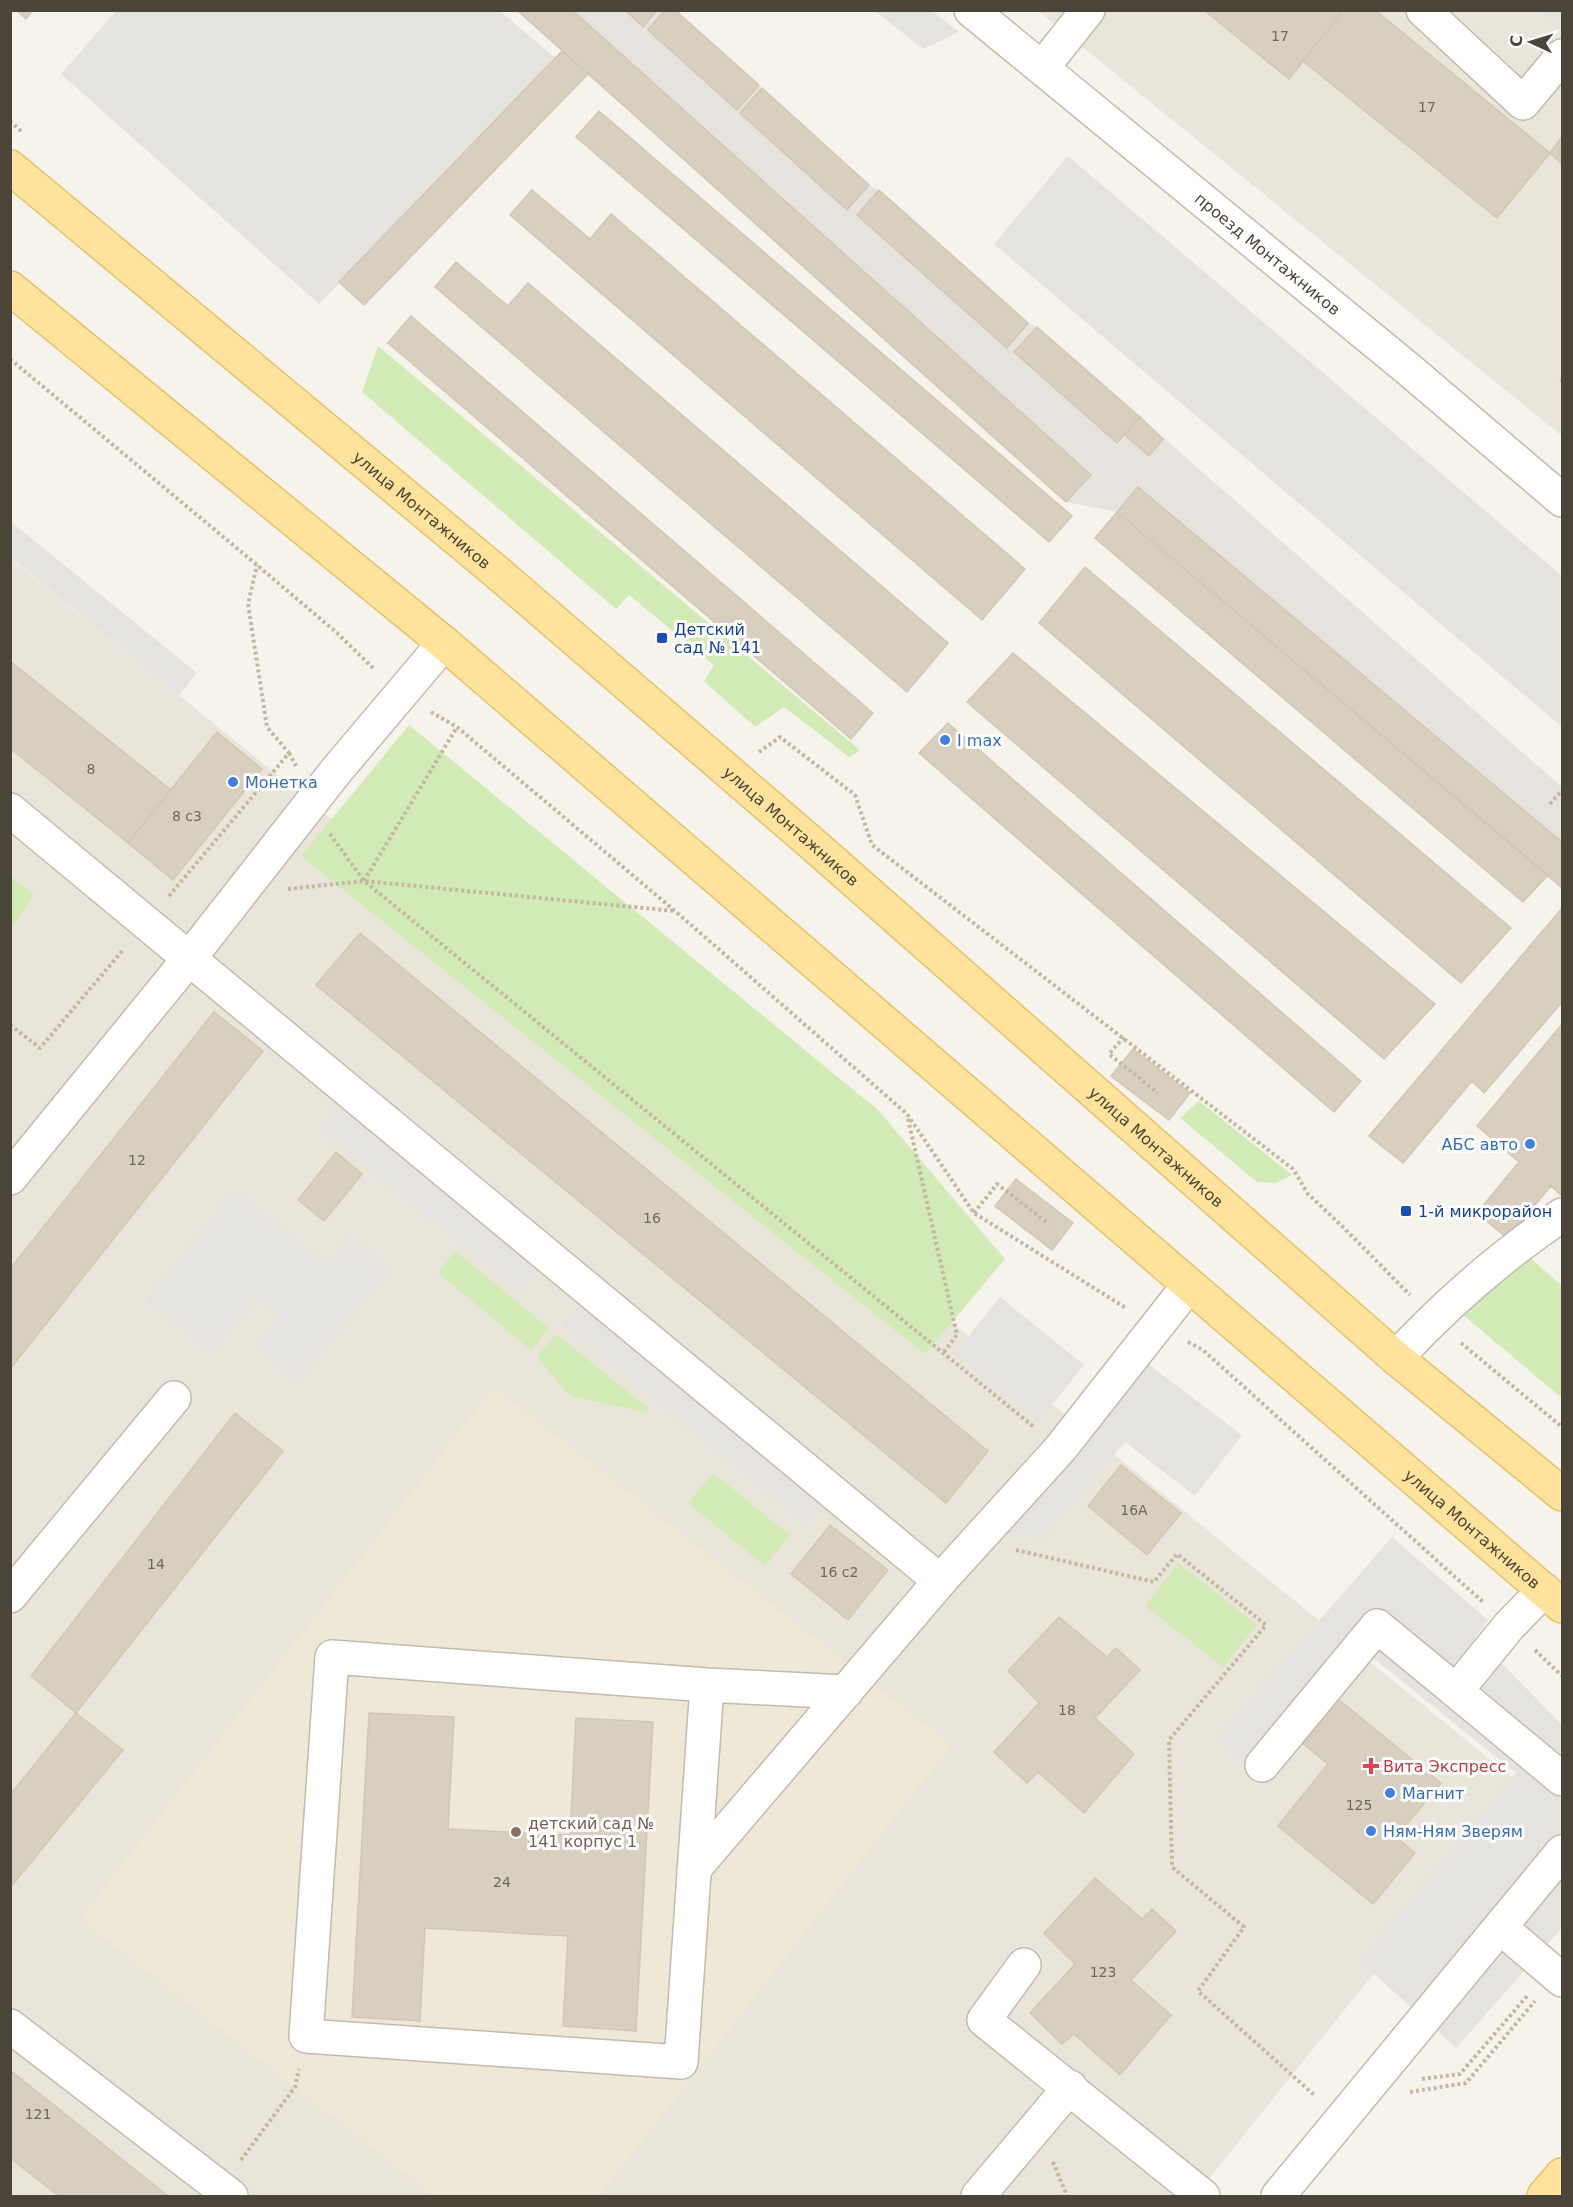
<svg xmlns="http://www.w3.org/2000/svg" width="1573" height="2207" font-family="'DejaVu Sans',sans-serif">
	<rect width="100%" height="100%" fill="#f6f3ec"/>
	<path fill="#eae5da" d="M1038,11H1562V436Z
		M10,558L1524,1787L1195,2196H11Z"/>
	<path fill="#e6e2dd" d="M517,11H675L869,185L879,190L1028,323L1037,327L1562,787V888L1117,512L1066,502Z"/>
	<path fill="#efe8d6" d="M494,1387L951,1745L599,2196H434L80,1919Z"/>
	<path fill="#d2eab5" d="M378,346L854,745L860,751L849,757L784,707L755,727L704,681L714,665L629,595L616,609L362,392Z
		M409,725L878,1110L1005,1259L925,1354L301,856Z
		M11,876L34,895L11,928Z
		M1199,1101L1292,1175L1276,1183L1257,1182L1180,1118Z
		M455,1251L549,1328L531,1350L438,1273Z
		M1527,1255L1562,1286V1398L1463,1315Z
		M556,1334L649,1409L645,1412L575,1397L566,1392L537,1357Z
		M713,1473L790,1535L765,1566L688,1503Z
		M1178,1563L1257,1625L1223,1667L1145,1606Z"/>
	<path fill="#e5e3e0" d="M117,10L500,11L555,58L319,304L61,74Z
		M875,11H932L959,32L923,49Z
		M1541,11H1562V29Z
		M1068,156L1562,576V727L994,244Z
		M10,521L197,673L179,695L11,558Z
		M338,1106L538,1271L520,1293L319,1128Z
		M234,1191L328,1264L349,1236L392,1269L298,1382L255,1348L279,1316L257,1297L212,1353L146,1300Z
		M1000,1297L1084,1365L1038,1422L954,1354Z
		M581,1303L825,1503L807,1525L562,1325Z
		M1148,1364L1242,1435L1195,1496L1125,1442L1044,1538L1004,1534Z
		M1392,1537L1488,1620L1476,1637L1562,1725V1928L1456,2048L1360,1961L1516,1773L1372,1657L1263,1781L1216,1739Z"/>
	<path fill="#d8cfc1" stroke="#d3c7b4" stroke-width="1.5" d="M16,10H33L26,19Z
		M517,10H572L1091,475L1066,502Z
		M625,10H657L643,27Z
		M665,10H675L759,85L737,110L648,30Z
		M1204,10H1344L1289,79Z
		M1344,10H1375L1550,153L1497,218L1303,61Z
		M562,51L588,74L364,305L339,282Z
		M762,88L869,185L847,210L740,113Z
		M599,111L1072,516L1049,542L576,137Z
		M1562,137V164L1550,153Z
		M532,190L590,239L611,214L1025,569L982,620L510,215Z
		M879,190L1028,323L1007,348L857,215Z
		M456,262L508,306L528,283L948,643L907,692L435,287Z
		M411,316L873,713L851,739L388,343Z
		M1037,327L1140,417L1117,443L1014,352Z
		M1140,417L1163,439L1149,456L1125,435Z
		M1138,487L1562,842V888L1117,512Z
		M1117,512L1548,875L1523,902L1095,538Z
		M1085,567L1511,928L1461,983L1039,623Z
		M1013,653L1435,1004L1384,1059L967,702Z
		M10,661L171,790L128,843L10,748Z
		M948,723L1361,1081L1334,1112L919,753Z
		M217,732L262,769L173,880L128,843Z
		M1562,908V1002L1484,1093L1472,1081L1403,1163L1369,1136Z
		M360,933L988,1451L946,1503L316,985Z
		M214,1012L263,1051L10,1369V1269Z
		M1562,1024V1196L1551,1186L1507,1238L1477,1213L1519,1162L1477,1126Z
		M1133,1049L1190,1093L1169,1120L1111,1076Z
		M336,1152L362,1174L324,1221L298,1200Z
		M1016,1179L1073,1223L1052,1250L995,1206Z
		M235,1413L283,1451L76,1713L31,1676Z
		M1121,1465L1181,1513L1147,1555L1088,1506Z
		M830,1525L888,1570L848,1620L791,1574Z
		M1059,1617L1107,1657L1116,1648L1140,1670L1095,1718L1134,1754L1084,1813L1038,1772L1027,1783L994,1752L1039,1703L1008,1671Z
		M1338,1699L1441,1783L1396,1837L1415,1853L1373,1904L1278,1826L1328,1764L1302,1743Z
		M76,1713L123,1750L10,1888V1795Z
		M369,1713L454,1717L448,1829L570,1835L576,1718L653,1722L636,2031L563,2026L568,1936L425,1928L420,2021L352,2017Z
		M1095,1878L1142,1919L1152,1909L1176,1931L1131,1980L1171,2015L1120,2075L1074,2034L1062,2044L1030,2013L1075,1964L1044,1933Z
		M10,2070L168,2196H59L10,2158Z"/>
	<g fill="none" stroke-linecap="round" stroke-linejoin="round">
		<defs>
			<g id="minor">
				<path id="s1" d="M971,10L1407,368L1562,500"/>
				<path d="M1423,10L1523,103L1562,56"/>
				<path d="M1042,68L1088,10"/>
				<path d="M10,810L940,1581"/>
				<path d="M10,1178L188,960L336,771L444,643"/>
				<path d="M1396,1358C1446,1304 1501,1256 1562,1215"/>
				<path d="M10,1596L174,1398"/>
				<path d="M707,1685L681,2062L306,2036L332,1657L707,1685L846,1692"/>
				<path d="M1456,1691L1562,1779"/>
				<path d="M1262,1765L1377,1626L1456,1691L1509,1626L1544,1590"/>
				<path d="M1562,1852L1500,1927L1562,1980"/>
				<path d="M694,1869L940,1581L1060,1449L1189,1285"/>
				<path d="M1024,1965L984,2020L1203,2196"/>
				<path d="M10,2026L231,2196"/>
				<path d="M978,2196L1070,2087"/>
				<path d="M1278,2196L1500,1927"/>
			</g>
			<g id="major">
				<path id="s2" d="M10,167L499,574L816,847L1396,1358L1562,1494"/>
				<path id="s3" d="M10,288L444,643L1562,1606"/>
				<path d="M1544,2196L1562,2175"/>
			</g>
		</defs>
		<use href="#minor" stroke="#c2bbae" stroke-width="36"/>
		<use href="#major" stroke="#e6c16a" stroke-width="36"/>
		<path stroke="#c4b79f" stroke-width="4" stroke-dasharray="3 3" stroke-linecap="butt" d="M10,121L22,132
			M10,359L257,565L336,632L375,670
			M1561,382L1562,380
			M431,712L457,727L675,911L907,1114L974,1213L1126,1308
			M759,752L780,737L855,795L872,845L1293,1169L1308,1194L1342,1226L1410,1295
			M289,753L296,766
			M1550,804L1562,790
			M330,834L364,881L1034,1427
			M364,881L457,727
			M288,889L364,881L675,911
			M169,896L289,753L267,727L248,604L257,565
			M10,1025L40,1048L123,950
			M1124,1037L1109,1054L1158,1093
			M908,1119L957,1335L943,1353
			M974,1213L997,1184L1049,1224
			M1188,1342L1203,1350L1483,1602
			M1461,1343L1562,1427
			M1016,1550L1154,1582L1177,1554L1266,1625L1169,1740L1172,1867L1244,1927L1198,1991L1314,2095
			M1535,1650L1562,1676
			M1422,2079L1460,2074L1528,1995
			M1410,2092L1466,2083L1535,2001
			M241,2160L295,2087L299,2069
			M1053,2162L1067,2196"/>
		<use href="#minor" stroke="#fff" stroke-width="33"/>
		<use href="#major" stroke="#ffe39c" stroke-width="33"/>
	</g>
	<g fill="#1a4fb4" stroke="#fff" stroke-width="2">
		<rect x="656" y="632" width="12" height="12" rx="3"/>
		<rect x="1400" y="1205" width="12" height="12" rx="3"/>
	</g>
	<g fill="#3f7fe0" stroke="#fff" stroke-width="2">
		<circle cx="945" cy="740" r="6"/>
		<circle cx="233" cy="782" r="6"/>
		<circle cx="1530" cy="1144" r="6"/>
		<circle cx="1390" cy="1793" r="6"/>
		<circle cx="1371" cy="1831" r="6"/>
	</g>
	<path fill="#e0444e" stroke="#fff" stroke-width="2" d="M1368 1757h6v6h6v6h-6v6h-6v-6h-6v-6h6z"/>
	<circle fill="#8d6e63" stroke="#fff" stroke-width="2" cx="516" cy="1832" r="6"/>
	<g text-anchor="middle" stroke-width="6" stroke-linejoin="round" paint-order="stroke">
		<g font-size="14" fill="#6e675b">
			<text x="1280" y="41">17</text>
			<text x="1427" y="112">17</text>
			<text x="91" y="774">8</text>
			<text x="187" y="821">8 с3</text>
			<text x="137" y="1165">12</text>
			<text x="652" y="1223">16</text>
			<text x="1134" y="1515">16А</text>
			<text x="156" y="1569">14</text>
			<text x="839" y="1577">16 c2</text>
			<text x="1067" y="1715">18</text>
			<text x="1359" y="1810">125</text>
			<text x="502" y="1887">24</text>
			<text x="1103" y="1977">123</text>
			<text x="38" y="2119">121</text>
		</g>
		<g font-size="16" fill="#4b4439" stroke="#fff">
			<text dy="6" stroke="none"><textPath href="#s1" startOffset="384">проезд Монтажников</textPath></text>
			<text dy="6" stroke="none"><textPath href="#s2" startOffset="536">улица Монтажников</textPath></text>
			<text dy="6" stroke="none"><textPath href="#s2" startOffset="1022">улица Монтажников</textPath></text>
			<text dy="6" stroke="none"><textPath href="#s2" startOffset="1508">улица Монтажников</textPath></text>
			<text dy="6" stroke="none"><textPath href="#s3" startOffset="1918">улица Монтажников</textPath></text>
		</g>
		<g font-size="16" fill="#164399" stroke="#fff" text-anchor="start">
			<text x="674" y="635">Детский<tspan x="674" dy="18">сад № 141</tspan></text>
			<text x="1418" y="1217">1-й микрорайон</text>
		</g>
		<g font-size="16" fill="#366cbe" stroke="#fff" text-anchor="start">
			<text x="957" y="746">I max</text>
			<text x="245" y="788">Монетка</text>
			<text x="1518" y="1150" text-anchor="end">АБС авто</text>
			<text x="1402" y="1799">Магнит</text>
			<text x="1383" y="1837">Ням-Ням Зверям</text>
		</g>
		<g font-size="16" fill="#be3a42" stroke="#fff" text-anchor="start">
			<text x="1383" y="1772">Вита Экспресс</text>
		</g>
		<g font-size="16" fill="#785e54" stroke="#fff" text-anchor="start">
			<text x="528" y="1829">детский сад №<tspan x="528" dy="18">141 корпус 1</tspan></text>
		</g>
	</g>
	<rect width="1573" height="2207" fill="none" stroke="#4b4439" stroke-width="24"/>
	<g transform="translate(1531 42) rotate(274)" stroke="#ffffff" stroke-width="4.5" paint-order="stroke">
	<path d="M0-4.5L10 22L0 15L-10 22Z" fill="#4b4439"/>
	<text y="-9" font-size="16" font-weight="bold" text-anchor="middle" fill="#4b4439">С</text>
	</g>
</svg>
